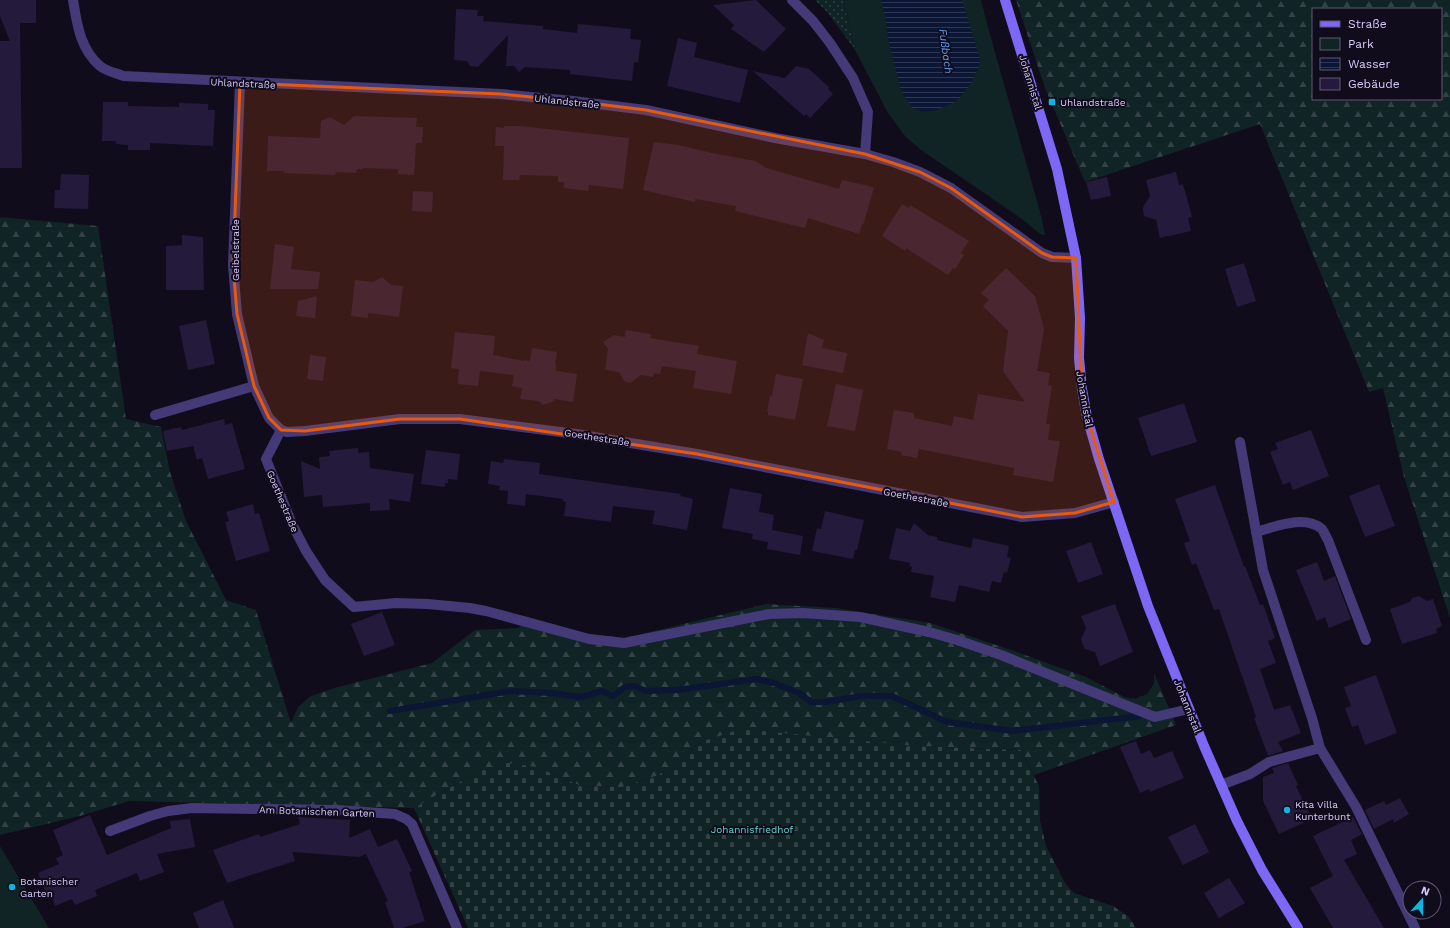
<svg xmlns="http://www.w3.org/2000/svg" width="1450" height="928" font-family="'Work Sans',sans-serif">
	<defs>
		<pattern id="forest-firs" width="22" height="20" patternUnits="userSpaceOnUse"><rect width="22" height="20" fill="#102325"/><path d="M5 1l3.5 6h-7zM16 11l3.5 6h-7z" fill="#324246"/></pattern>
		<pattern id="cemetery-stones" width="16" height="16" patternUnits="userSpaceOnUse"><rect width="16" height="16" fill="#102325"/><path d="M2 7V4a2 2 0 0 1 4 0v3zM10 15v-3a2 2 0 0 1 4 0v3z" fill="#324246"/></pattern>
		<pattern id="park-dots" width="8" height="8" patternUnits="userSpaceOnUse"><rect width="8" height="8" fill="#102325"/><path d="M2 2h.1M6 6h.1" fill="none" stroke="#324246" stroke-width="1.8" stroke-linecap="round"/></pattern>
		<pattern id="water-rules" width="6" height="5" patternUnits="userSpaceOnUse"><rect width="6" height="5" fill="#0b1635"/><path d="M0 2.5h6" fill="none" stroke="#2e3753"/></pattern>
	</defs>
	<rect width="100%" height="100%" fill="#110c1b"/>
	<path fill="#102325" d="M843,0H981L989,31L1042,219L1045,235L1040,234L1022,219L921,150L905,136L888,113L855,50Z
		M0,846L49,928H0Z"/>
	<path fill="url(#forest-firs)" fill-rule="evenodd" d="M1016,0H1450V618L1404,477L1383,388L1369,392L1260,124L1085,182L1045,88ZM1313,9H1441V99H1313Z
		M0,217L98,226L126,419L161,427L170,472L186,521L226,600L256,610L291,723L298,707L311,696L338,687L432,663L475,630L519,628L525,616L588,634L625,638L766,604L836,608L930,623L1011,650L1086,677L1124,697L1135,699L1147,694L1154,684V673L1176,725L1034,775L1021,750L916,746L700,742L659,775L622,787L581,786L537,767L483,769L414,808L129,801L80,816L0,835Z"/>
	<path fill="url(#cemetery-stones)" d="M741,729L916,746L1021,750L1039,786L1040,820L1046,846L1065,883L1074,893L1113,906L1129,917L1136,928H468L414,808L483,769L508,763L537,767L581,786L622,787L659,775L700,742Z"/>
	<path fill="url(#park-dots)" d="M815,0H843L855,50L828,13Z"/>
	<path fill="url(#water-rules)" d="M881,0H962L980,59L978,69L971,83L960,98L953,103L936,110L923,112L912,108L901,91L889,43L885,16Z"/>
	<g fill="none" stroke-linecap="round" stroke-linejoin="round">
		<path stroke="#0b1635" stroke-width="6" d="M390,711L511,691L552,693L581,697L602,691L613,696L625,687L635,686L645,691L677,690L757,679L774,683L799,693L811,702H826L862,696H892L947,722L1013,731L1140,716"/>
	</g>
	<path fill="#241a3b" d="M0,0H36V23H20L22,168H0V41H10L0,16Z
		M756,0L786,29L764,52L731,29L734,25L713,5Z
		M456,9L478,10L477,16H484L483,21L543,26V29L577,33L578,24L631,29L630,39L641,40L638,63L634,62L632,81L570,74V70L525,67L519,72L514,66H506L508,35L478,67L470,66L467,61L454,60Z
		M678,38L697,43L694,57L748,70L740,103L667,86Z
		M796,66L809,69L829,87L828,89L833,94L810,118L806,114L804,116L753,71L785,78Z
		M103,102H128V106L179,107V103L208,104V110H215L213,146L150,143V150H128V145L116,144V141H102Z
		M354,116L417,118L416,127H423L422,143H416L414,175L398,174V169L363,168V169H357L356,173L336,172L335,175L283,173L284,171H267L268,136L320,138L321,121L330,117L344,125Z
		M504,126H520L629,138L623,189L589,185L588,191L564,188V182H558V176L520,175L519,180H503L504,146H495L496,127L504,128Z
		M654,142L678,145L712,153L755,161L764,166L763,167L839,189L842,180L869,186L874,188L863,225L862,224L859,234L808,218L805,228L735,211L736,206L695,199V202L643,190Z
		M1176,172L1179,185L1183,184L1192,217L1188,218L1191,231L1160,238L1156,220L1144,216L1143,211V207L1150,196L1146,180Z
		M61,174L89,175L88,209L54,208L55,190H60Z
		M1107,177L1111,196L1091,200L1086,182Z
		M413,191L433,192L432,212L412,211Z
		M902,204L909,208L910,205L969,241L961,253L964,255L955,269L953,268L948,275L906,248L905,251L882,236Z
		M182,235L203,237L204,290H166V246L182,245Z
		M275,244L294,247L291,269L320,272L318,289H270Z
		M1244,263L1256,301L1237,307L1225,269Z
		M1006,268L1035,296L1044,329L1037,371L1050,373L1048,385L1052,386L1046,424H1050L1048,440L1060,441L1053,482L1013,475L1014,468L919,449L917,458L901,455L902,452L887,449L894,410L914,413V418L952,426L954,416L973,420L978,394L1025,402L1003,371L1008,331L983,306L989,300L981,293Z
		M382,277L391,285L403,286L399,317L368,313V318L351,316L355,280L373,282Z
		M317,296L315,318L296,316L298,301Z
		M206,320L215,364L188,370L179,326Z
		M626,330L651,334L650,338L699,346L697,354L737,361L731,394L693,388L696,371L662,366L660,374L654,373L653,377L641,375L630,383L624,381L619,372L605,370L608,349L603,342L614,335L625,337Z
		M455,332L495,336L493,355L524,361V360L530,361L532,348L557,352L555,365L556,364V371L577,374L573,402L554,399V401L543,405L539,401L520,399L522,388L512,386L514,375L480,371L478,386L458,384L459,369L451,368Z
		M808,333L824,340L822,348L847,353L843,373L802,365Z
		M310,355L326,357L323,381L307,379Z
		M776,374L803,379L795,420L768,415V412H767L770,396H772Z
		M836,384L863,390L855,431L827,426Z
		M1184,403L1197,442L1151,456L1138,418Z
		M224,419L225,425L232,423L245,469L208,479L202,458L197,460L193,446L167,451L163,431L181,427L182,430Z
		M1311,430L1329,476L1293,490L1290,482L1283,485L1270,452L1278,449L1275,443Z
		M358,448V453L369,452L370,468L414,474L410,502L389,499L390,510L370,511V503L323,507L322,495L304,497L301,461L320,469L319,457L330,456L329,451Z
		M426,450L460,454L457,480L448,479V483H445V487L421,484Z
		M504,459L540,463L539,474L681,494L680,496L693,499L687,530L652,524L655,511L613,506L611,522L564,516L566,502L563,501V499L526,494L525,506L507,504L508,491L499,490L500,486L488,484L491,461L503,463Z
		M1379,484L1395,526L1365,537L1349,496Z
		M1215,485L1244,567L1245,566L1260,605L1263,604L1275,638L1268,641L1276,663L1260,669L1274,710L1290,705L1301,733L1278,742L1283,751L1268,756L1254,718L1256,717L1219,609L1214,610L1196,563L1192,565L1184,543L1190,541L1175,499Z
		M730,488L762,494L759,512L774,515L772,530L803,536L800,555L767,549L768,542L752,539L753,534L722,528Z
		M253,504L255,514L259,513L270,551L236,561L225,522L229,521L226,512Z
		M825,511L864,520L857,550H855L853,559L812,551L817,528L821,529Z
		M914,523L928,535L937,537V540L971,548L973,538L1009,546L1007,557L1011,558L1007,573L1004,572L1001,583L992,581L989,592L959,585L955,602L930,597L934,576L911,572L912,567L909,566L910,563L889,559L896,528L910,531Z
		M1091,542L1103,574L1078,583L1066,551Z
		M1317,562L1324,581L1335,576L1351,619L1329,628L1325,617L1317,621L1296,570Z
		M1419,596L1427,601L1433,599L1442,626L1436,629L1437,633L1402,644L1390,609L1410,602L1412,598Z
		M1115,604L1133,652L1100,666L1095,652L1085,649L1082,643L1081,639L1086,628L1081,616Z
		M382,612L395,645L364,656L351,624Z
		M1376,675L1397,733L1365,745L1358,725L1352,727L1345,708L1351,706L1344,687Z
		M1136,741L1141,754L1150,750L1154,758L1172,751L1184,778L1150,792L1149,789L1140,793L1120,747Z
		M1288,763L1298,785L1296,786L1312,819L1279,834L1263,801V777L1274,773L1272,768Z
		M1400,798L1409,814L1394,823L1393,819L1374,829L1365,810L1384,801L1386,805Z
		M90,815L107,855L171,828L170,821L190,819L195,847L157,854L164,872L140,881L137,873L95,890L97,896L75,905L72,899L55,906L51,894L47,896L38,873L59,864L56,858L63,855L53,830Z
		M298,817L350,820L349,838L370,829L378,847L397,839L412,871L409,872L425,921L403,928H394L385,902L388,901L366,854L359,857L292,852L295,861L227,883L213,850L259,834L260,837L300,824Z
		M1353,817L1362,834L1351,840L1357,854L1344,860L1384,928H1333L1310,888L1333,876L1313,836Z
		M1195,824L1209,852L1183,865L1168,837Z
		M1229,878L1245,903L1219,918L1204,893Z
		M223,900L234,928H199L193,913Z"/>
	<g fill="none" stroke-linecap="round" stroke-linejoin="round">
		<path stroke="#443a77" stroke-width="10" d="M155,415L254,386
			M281,430L266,459L292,524L306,551L325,580L354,607L396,603L428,604L470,608L486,611L589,639L624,643L769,614L803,613L860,617L929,632L957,640L1001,655L1155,717L1189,709
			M1256,532C1275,527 1304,514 1322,529C1324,532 1326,537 1328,540L1366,640"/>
		<path stroke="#443a77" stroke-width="10" d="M73,0C77,24 80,49 100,66C106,71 116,73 123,76L501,94L573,101L646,110L775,138L865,154L893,162L920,172L951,188L1042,253L1052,257L1076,258
			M792,0L813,21L830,43L853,78L868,112L865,154
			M240,83L233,265L237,314L254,386L269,418L281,430L287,432L305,431L400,419H460L576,434L697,454L1022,517L1075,513L1114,502
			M1240,442L1263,570L1312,718L1320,748L1356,807L1415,928
			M1221,785L1250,774L1269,762L1320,748
			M110,831L150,816L168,811L192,808L337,810L395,814L406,819L412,824L457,928"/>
		<path stroke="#7c68f5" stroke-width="10" d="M1005,0L1057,169L1076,258L1080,318L1079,358L1082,389L1087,417L1099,459L1148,606L1204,746L1237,821L1262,870L1298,928"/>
	</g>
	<path fill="#e8590c" fill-opacity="0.2" stroke="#e8590c" stroke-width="3" stroke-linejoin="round" d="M240,83L501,94L573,101L646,110L865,154L920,172L951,188L1042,253L1052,257L1076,258L1082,389L1087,417L1114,502L1075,513L1022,517L697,454L460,419H400L305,431L281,430L269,418L254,386L237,314L233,265Z"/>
	<g fill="#0fb5e2" stroke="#110c1b" stroke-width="1.5">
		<rect x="1048" y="98" width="8" height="8" rx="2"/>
		<circle cx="1287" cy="810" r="4"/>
		<circle cx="12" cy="887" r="4"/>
	</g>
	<g text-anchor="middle" stroke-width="4" stroke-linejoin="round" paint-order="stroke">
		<g font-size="10" fill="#d6cafb" stroke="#110c1b">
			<text transform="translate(1031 82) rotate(73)" y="4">Johannistal</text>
			<text transform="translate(243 83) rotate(3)" y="4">Uhlandstraße</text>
			<text transform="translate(567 101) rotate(6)" y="4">Uhlandstraße</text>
			<text transform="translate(235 250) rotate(-90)" y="4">Geibelstraße</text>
			<text transform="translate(1085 399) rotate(80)" y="4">Johannistal</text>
			<text transform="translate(597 437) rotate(9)" y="4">Goethestraße</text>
			<text transform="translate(916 497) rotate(11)" y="4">Goethestraße</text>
			<text transform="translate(283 501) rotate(67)" y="4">Goethestraße</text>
			<text transform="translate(1188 706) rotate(68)" y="4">Johannistal</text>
			<text transform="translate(317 811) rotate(2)" y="4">Am Botanischen Garten</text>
		</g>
		<g font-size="10" fill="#d6cafb" stroke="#110c1b" text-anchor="start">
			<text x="1060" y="106">Uhlandstraße</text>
			<text x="1295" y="808">Kita Villa<tspan x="1295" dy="12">Kunterbunt</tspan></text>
			<text x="20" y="885">Botanischer<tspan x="20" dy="12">Garten</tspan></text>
		</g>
		<g font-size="10" fill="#5dd5c5" stroke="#110c1b">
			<text x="752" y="833">Johannisfriedhof</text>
		</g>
		<g font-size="11" font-style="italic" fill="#5f9ef4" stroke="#110c1b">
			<text transform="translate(946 51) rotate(82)" y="4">Fußbach</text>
		</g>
	</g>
	<rect x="1312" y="8" width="130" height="92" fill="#110c1b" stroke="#605875"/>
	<rect x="1320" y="21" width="20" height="6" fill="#7c68f5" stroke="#605875"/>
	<text x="1348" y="28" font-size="12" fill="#d6cafb">Straße</text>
	<rect x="1320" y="38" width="20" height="12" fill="#102325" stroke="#605875"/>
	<text x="1348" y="48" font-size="12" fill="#d6cafb">Park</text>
	<rect x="1320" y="58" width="20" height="12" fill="url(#water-rules)" stroke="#605875"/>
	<text x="1348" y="68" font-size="12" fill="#d6cafb">Wasser</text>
	<rect x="1320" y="78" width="20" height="12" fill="#241a3b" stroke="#605875"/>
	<text x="1348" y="88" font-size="12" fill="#d6cafb">Gebäude</text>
	<g transform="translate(1422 900) rotate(21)"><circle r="19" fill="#110c1b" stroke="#605875"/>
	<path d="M0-3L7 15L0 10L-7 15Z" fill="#0fb5e2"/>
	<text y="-6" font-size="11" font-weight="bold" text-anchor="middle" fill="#d6cafb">N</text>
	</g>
</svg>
